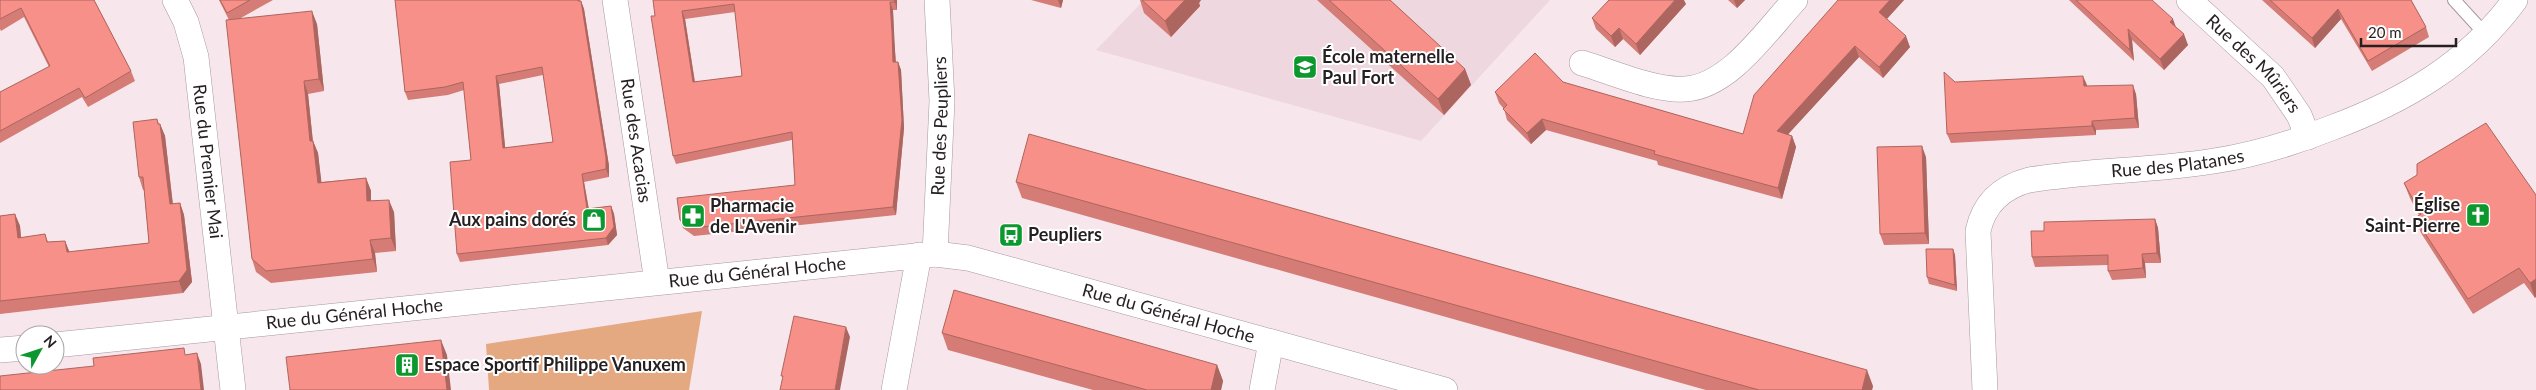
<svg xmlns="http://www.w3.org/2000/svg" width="2536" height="390" font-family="Lato,sans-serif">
	<rect width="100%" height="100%" fill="#f7e7ec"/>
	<path fill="#efd7df" d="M1144,0H1550L1421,141L1096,50Z"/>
	<path fill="#e5a981" d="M702,311L689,390H489L486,344Z"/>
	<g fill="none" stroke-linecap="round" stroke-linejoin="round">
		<defs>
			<path id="lane" d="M2454,0L2486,35"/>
			<g id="street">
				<path id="s1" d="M175,0L186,22L196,57L233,390"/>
				<path id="s2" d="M615,0L657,282"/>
				<path id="s3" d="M2189,0L2273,77L2299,115L2308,137"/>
				<path d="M1582,63C1612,72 1654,91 1685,89C1729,87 1767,30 1795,0"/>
				<path id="s4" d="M935,254L942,101L937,0"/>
				<path id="s5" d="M55,345L935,254L968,258L1445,390"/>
				<path d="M0,350L25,348"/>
				<path d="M894,390L919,255"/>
				<path d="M1262,390L1271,342"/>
				<path id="s6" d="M1985,390L1978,231C1984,203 2002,187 2029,180C2090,170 2153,171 2214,161C2255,155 2293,143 2331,128C2404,101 2468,64 2515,0"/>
			</g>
		</defs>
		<use href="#lane" stroke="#a7989d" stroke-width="14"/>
		<use href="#street" stroke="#a7989d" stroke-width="26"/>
		<use href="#lane" stroke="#fff" stroke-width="12"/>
		<use href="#street" stroke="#fff" stroke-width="25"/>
	</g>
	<path fill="#d47c75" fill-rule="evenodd" d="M0,0H94L131,71L135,81L88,107L82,97L0,143V92L49,67L24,17L1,31L0,29Z
		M219,0H273L239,19L317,24L324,91L308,94L313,141L318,153L321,182L366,178L371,191V201L394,212L396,251L375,253L377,272L271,283L256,272L252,259L229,20Z
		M395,0H580V1H581L584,9L609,166V177L584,182L589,209L611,206L614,214L617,235L608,245L460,262L457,254L471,160L464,90L448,95L408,100L405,92ZM543,75L553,142L505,148L499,84Z
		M653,0H897V10H893L894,40L896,62H898L901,70L904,128L896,215L694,236L683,228L680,220L795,185L792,140L676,164L673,156ZM735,12L742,76L695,82L685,19Z
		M1031,0H1063L1061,8Z
		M1140,0H1201L1199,3L1200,6L1171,37L1144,13Z
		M1317,0H1390L1465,69L1471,85L1444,115Z
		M1728,0H1745L1737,8Z
		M1838,0H1904L1887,19L1910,47L1883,78L1859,57L1788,134L1792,136L1796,147L1782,199L1658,165L1657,161L1546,130L1531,144L1507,120L1504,109L1499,103L1495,92L1563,82L1743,134Z
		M2069,0H2152L2175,26L2188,45L2164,70L2132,40L2134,61Z
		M2262,0H2411L2426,27L2429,37L2372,71L2341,19L2315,48Z
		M1686,4L1640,55L1623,39L1615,47L1596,29L1592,18Z
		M1955,82L2087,86L2136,94L2139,128L2096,130V135L1951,143L1947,134Z
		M159,124H160L165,136L173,204L180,203L184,215L192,282L183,293L0,314V216L15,214L20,226L21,238L45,234L48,242L65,241L69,252L149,243L144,190H143L139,177Z
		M1926,157L1929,244L1884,245L1880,234Z
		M1016,182L1873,386L1872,390H1706L1022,198Z
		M2404,183L2536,195L2535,298L2524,283L2473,314L2421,233L2415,218L2419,215L2410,198Z
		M2155,219L2158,228L2161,263H2145L2146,278L2112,280L2108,271V265L2035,267L2032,257L2044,231Z
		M1953,249L1955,255L1957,291L1929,284L1927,277Z
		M942,333L1217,365L1223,381L1221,390H1093L948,350Z"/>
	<path fill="#ad655f" d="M894,0H897V10L895,2Z
		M1058,0H1063L1061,8Z
		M1185,0H1201L1199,3L1200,6L1171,37L1165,21Z
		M1675,0H1684L1686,4L1640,55L1636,44Z
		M1734,0H1745L1737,8Z
		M1890,0H1904L1883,23L1879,12Z
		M581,1L584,9L609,166V177L606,169Z
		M890,2L893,10L896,70L893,62Z
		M2338,9L2341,19L2315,48L2312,38Z
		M312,11L317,24L324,91L319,79Z
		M682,11L685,19L696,90L693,82Z
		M2173,19L2177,30L2170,22Z
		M1619,28L1623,39L1615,47L1611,36Z
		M2128,29L2132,40L2134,61L2130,50Z
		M2184,34L2188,45L2164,70L2160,59Z
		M1906,36L1910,47L1883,78L1879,67Z
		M1855,46L1859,57L1781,142L1777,131Z
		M898,62L901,70L904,128L896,215L893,207Z
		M1465,69L1471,85L1444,115L1438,99Z
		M496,76L499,84L506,156L503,148Z
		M2083,76L2087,85L2088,95L2084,86Z
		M304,81L308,94L314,154L310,141Z
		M2133,85L2136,94L2139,128L2135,118Z
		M157,119L161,130L160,124L165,136L174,216L170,204Z
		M1542,119L1546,130L1531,144L1527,133Z
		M2092,121L2096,130V135L2092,126Z
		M1792,136L1796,147L1782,199L1778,188Z
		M313,141L318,153L323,195L318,183Z
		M1922,146L1926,157L1929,244L1925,233Z
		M582,174L584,182L590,217L587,209Z
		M366,178L371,191V214L367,201Z
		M389,200L394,212L396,251L391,238Z
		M180,203L184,215L192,282L183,293L179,281Z
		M611,206L614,214L617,235L608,245L606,238Z
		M15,214L20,226L22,250L18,238Z
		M2155,219L2158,228L2161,263L2157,253Z
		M370,240L375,253L377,272L373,259Z
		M65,241L70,253L67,252Z
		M1953,249L1955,255L1957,291L1955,285Z
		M2142,254L2145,263L2146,278L2143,268Z
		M2536,279V297L2535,298L2530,283Z
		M846,327L850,337L840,390H835Z
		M441,340L447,355L451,390H447Z
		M197,353L201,364L204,390H201Z
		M1217,365L1223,381L1221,390H1211Z
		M1867,370L1873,386L1872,390H1862Z"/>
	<path fill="#f79088" stroke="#ad655f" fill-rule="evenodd" d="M0,0H94L131,71L85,98L79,88L0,131V92L50,66L21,8L0,19Z
		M220,0H250L227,13Z
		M395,0H578V1H581L606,158V169L582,174L587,209L611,206L614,227L606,238L457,254L450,162L471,160L463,82L445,87L405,92ZM542,67L553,142L503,148L496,76Z
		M653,0H894L895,2H890L892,32L893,62H898L902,120L893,207L692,228L680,220L677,198L795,185L792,132L673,156L651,16H655ZM734,4L742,76L693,82L682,11Z
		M1142,0H1185L1165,21Z
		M1329,0H1390L1465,69L1438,99Z
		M1609,0H1675L1636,44L1619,28L1611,36L1592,18Z
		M1838,0H1890L1879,12L1906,36L1879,67L1855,46L1777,131L1792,136L1778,188L1654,154L1655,151L1542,119L1527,133L1503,109L1507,105L1495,92L1535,53L1563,82L1743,134L1754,95Z
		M2076,0H2152L2173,19L2170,22L2184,34L2160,59L2128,29L2130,50Z
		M2270,0H2411L2426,27L2368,61L2338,9L2312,38Z
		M312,11L319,79L304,81L310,141H313L318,183L366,178L367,201L389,200L391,238L370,240L373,259L266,271L252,259L226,20Z
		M1944,72L1955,82L2083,76L2084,86L2133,85L2135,118L2092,121V126L1947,134Z
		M157,119L158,124H160L170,204L180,203L187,270L179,281L0,301V216L15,214L18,238L45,234L47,242L65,241L67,252L149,243L143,177H139L133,122Z
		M2486,123L2536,195V279L2530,283L2519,268L2468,299L2415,218L2421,214L2404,183L2417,175V164Z
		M1029,134L1867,370L1862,390H1759L1016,182Z
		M1922,146L1925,233L1880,234L1877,147Z
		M2155,219L2157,253L2142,254L2143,268L2108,271V255L2032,257L2031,231H2044V222Z
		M1926,249H1953L1955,285L1927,277Z
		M954,290L1217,365L1211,390H1147L942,333Z
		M794,316L846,327L835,390H780L783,376H781Z
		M441,340L447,390H290L286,357Z
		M184,348L185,355L197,353L201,390H0V376L94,366L93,358Z"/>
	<defs>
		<symbol id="school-square" viewBox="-11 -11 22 22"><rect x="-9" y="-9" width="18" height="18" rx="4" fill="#0c982e" stroke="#fff"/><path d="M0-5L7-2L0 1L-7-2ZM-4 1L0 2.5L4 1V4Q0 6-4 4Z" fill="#fff"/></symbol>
		<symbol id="church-square" viewBox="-11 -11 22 22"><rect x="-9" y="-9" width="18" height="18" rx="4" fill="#0c982e" stroke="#fff"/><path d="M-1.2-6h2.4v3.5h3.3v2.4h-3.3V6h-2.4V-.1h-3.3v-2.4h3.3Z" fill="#fff"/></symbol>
		<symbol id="pharmacy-square" viewBox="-11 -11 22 22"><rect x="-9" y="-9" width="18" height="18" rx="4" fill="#0c982e" stroke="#fff"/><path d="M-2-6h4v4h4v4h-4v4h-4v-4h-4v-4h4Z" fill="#fff"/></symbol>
		<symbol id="shop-square" viewBox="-11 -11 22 22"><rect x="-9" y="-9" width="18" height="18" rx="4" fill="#0c982e" stroke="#fff"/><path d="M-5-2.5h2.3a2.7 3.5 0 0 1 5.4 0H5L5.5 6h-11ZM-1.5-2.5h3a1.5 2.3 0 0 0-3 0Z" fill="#fff"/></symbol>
		<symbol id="bus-square" viewBox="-11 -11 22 22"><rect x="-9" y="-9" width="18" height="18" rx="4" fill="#0c982e" stroke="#fff"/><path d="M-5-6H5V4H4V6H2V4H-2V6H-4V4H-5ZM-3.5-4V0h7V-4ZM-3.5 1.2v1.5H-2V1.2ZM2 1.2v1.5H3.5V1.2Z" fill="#fff"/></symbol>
		<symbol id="building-square" viewBox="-11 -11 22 22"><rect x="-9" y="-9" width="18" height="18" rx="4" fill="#0c982e" stroke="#fff"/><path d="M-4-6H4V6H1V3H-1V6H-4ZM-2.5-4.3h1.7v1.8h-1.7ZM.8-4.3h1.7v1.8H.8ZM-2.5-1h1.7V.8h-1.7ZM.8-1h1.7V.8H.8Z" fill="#fff"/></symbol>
	</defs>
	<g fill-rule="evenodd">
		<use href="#school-square" x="1291" y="53" width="28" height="28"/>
		<use href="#church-square" x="2464" y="201" width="28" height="28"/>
		<use href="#pharmacy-square" x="679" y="202" width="28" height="28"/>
		<use href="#shop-square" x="580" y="206" width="28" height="28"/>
		<use href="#bus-square" x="997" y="221" width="28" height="28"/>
		<use href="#building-square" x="393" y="351" width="28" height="28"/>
	</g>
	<g text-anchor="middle" stroke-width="4" stroke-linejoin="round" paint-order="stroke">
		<g font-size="18" font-weight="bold" fill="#251f21" stroke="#fff" text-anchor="start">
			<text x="1322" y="63">École maternelle<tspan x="1322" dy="21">Paul Fort</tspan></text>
			<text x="2460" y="211" text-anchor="end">Église<tspan x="2460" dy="21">Saint-Pierre</tspan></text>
			<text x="710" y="212">Pharmacie<tspan x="710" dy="21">de L'Avenir</tspan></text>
			<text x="576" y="226" text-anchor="end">Aux pains dorés</text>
			<text x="1028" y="241">Peupliers</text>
			<text x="424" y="371">Espace Sportif Philippe Vanuxem</text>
		</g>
		<g font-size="18" fill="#251f21" stroke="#fff">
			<text dy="6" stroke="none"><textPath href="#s3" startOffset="91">Rue des Mûriers</textPath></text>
			<text dy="6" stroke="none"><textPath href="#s4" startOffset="128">Rue des Peupliers</textPath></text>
			<text dy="6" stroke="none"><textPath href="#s2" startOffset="142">Rue des Acacias</textPath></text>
			<text dy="6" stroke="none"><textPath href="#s1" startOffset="166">Rue du Premier Mai</textPath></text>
			<text dy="6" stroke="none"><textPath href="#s6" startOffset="385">Rue des Platanes</textPath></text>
			<text dy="6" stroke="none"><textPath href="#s5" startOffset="706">Rue du Général Hoche</textPath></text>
			<text dy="6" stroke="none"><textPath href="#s5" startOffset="1126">Rue du Général Hoche</textPath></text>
			<text dy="6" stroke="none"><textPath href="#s5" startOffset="301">Rue du Général Hoche</textPath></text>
		</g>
	</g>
	<g transform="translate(40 350) rotate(50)"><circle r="24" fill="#ffffff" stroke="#a8a5a6"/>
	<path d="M0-4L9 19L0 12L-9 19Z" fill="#0c982e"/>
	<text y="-8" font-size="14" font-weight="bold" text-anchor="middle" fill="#251f21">N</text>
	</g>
	<path d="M2361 38v8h95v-8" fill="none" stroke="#251f21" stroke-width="2.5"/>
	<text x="2368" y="38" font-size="15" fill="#251f21" stroke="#ffffff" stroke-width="4" paint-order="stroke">20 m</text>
</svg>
